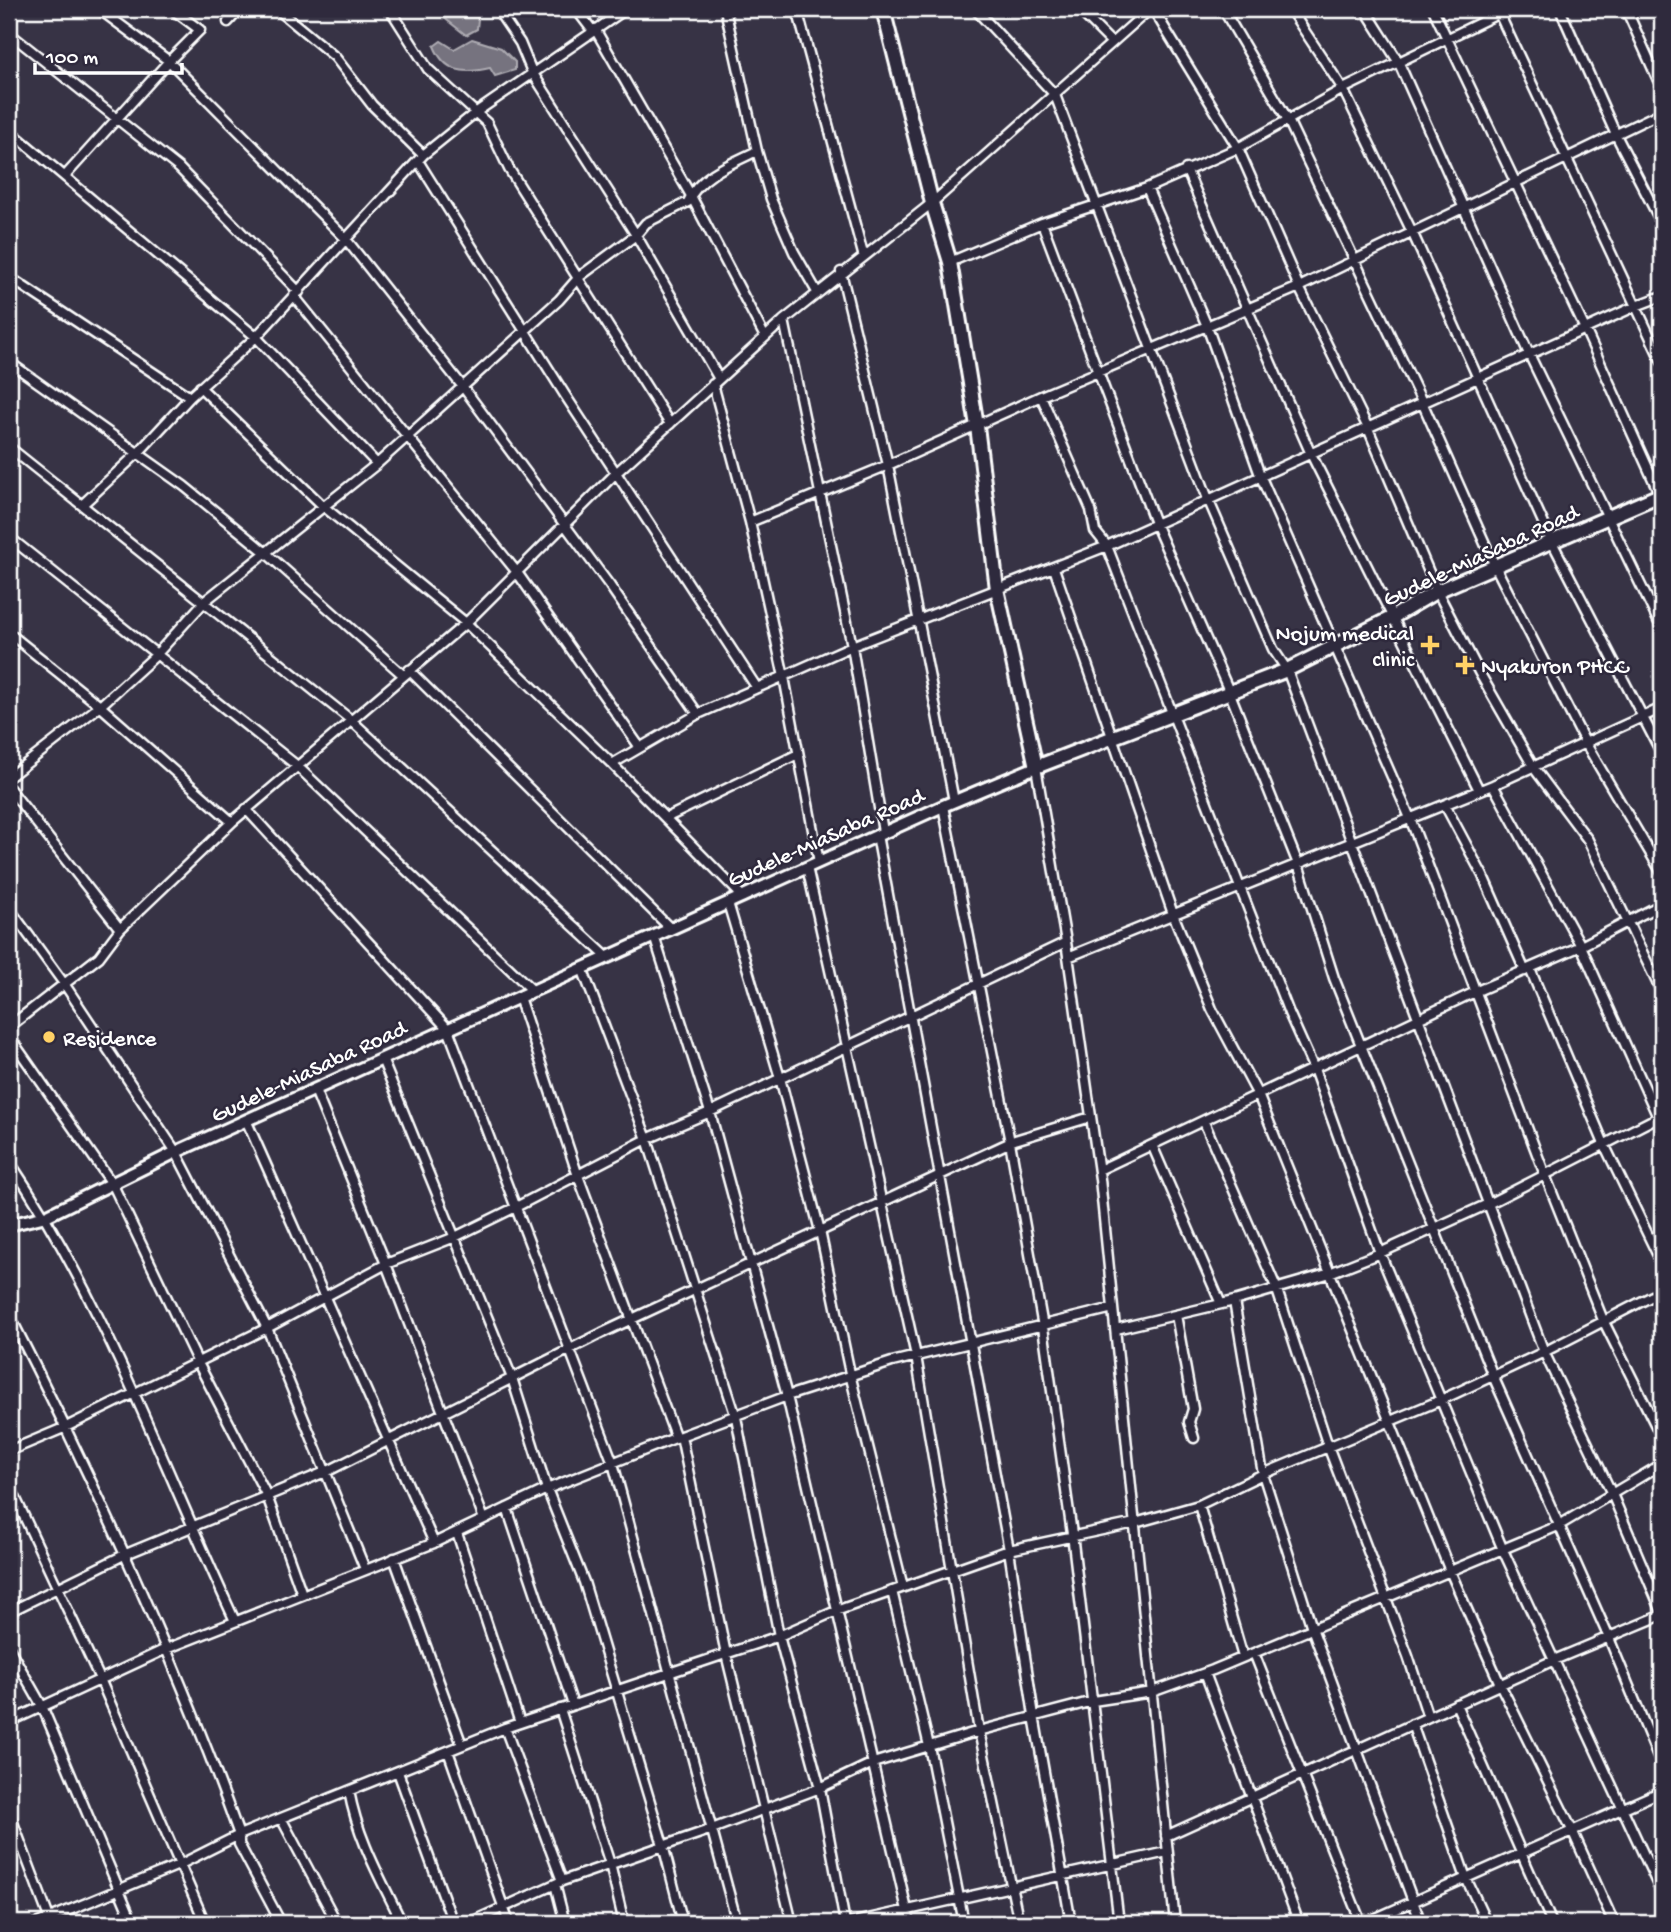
<svg xmlns="http://www.w3.org/2000/svg" width="1671" height="1932" font-family="'Gochi Hand',sans-serif">
	<rect width="100%" height="100%" fill="#373345"/>
	<filter id="ink" filterUnits="userSpaceOnUse"><feTurbulence type="fractalNoise" baseFrequency=".0143" numOctaves="2"/><feDisplacementMap in="SourceGraphic" scale="14" xChannelSelector="R" yChannelSelector="G"/><feConvolveMatrix kernelMatrix="1 2 1 2 8 2 1 2 1" color-interpolation-filters="sRGB"/></filter>
	<g filter="url(#ink)">
		<path fill="#76737f" stroke="#adabb2" stroke-width="2" d="M439,9H473L478,19L477,29L466,35L438,13Z
			M472,39L501,48L515,62V70L495,76L490,68C464,74 445,73 434,46L441,41L454,49Z"/>
		<g fill="none" stroke-linecap="round" stroke-linejoin="round">
			<defs>
				<path id="minor" d="M172,9L200,30L169,61L345,238L463,387L610,586L698,714
					M277,9L335,57L372,105L423,155
					M390,9L428,69L487,123L509,169L670,424
					M497,9L520,43L532,72L636,235L719,379
					M576,9L592,30
					M725,9L757,151L771,199L794,252L817,292
					M797,9L863,254
					M975,9L1055,95L1208,499L1273,649L1287,670L1544,1352L1612,1494L1662,1612
					M1078,9L1112,43
					M1153,9L1238,148L1299,287L1367,426L1437,591L1479,672L1534,768L1588,840L1662,993
					M1223,9L1288,120L1422,402L1495,566L1586,744L1662,873
					M1290,9L1343,89L1413,234L1551,540L1662,754
					M1365,9L1398,61L1529,354L1662,629
					M1433,9L1585,329L1661,497
					M1497,9L1662,362
					M1560,9L1616,135L1662,224
					M1626,9L1662,89
					M228,22L240,9
					M595,29L690,194L765,337
					M9,33L179,168L299,292
					M9,130L256,337L377,464
					M418,161L565,395L757,688
					M1186,169L1310,452L1479,790
					M66,175L169,61L99,9
					M1147,188L1207,326L1260,475L1410,818L1545,1175L1603,1320L1662,1438
					M1042,223L1155,523L1229,691L1298,864L1334,978L1493,1376L1609,1638L1662,1767
					M950,262L1042,223L1147,188L1238,148L1343,89L1508,9
					M841,272L888,465L954,801
					M9,277L190,397
					M295,297L516,571L639,746
					M784,320L852,646L883,832
					M9,362L184,486L265,552L403,675
					M713,384L750,522L784,677L819,862
					M200,387L323,506L466,623L612,764L743,897
					M1041,396L1091,510L1095,531L1107,546L1289,1013L1314,1069L1380,1253L1503,1550L1662,1894
					M9,447L351,720L607,957
					M83,504L138,453L190,397L256,337L423,155L475,113L626,9
					M750,522L888,465L1041,396L1299,287L1662,112
					M9,537L296,765L533,991
					M1054,568L1173,914L1212,1009L1259,1097L1450,1571L1500,1684L1572,1830L1614,1923
					M9,633L100,706L232,822
					M409,670L671,929
					M612,764L698,714L852,646L1107,546L1636,306L1662,296
					M1036,767L1066,942L1100,1179L1175,1923
					M9,777L100,706L155,656L205,601L377,464L559,300L579,277L636,235L646,223L688,202C698,176 734,162 757,151
					M1493,785L1581,946L1662,1126
					M9,788L120,929
					M1445,805L1483,876L1525,971
					M943,806L1010,1142L1043,1327L1072,1534L1119,1923
					M246,809L448,1029L613,1463L737,1923
					M666,818L798,754
					M877,835L1009,1550L1034,1716L1071,1923
					M807,867L916,1356L979,1731L1019,1923
					M728,903L780,1078L820,1231L851,1378L903,1587
					M9,908L65,985L176,1152L267,1328L365,1569
					M654,936L710,1112L787,1396L910,1923
					M1068,957L1493,785L1662,708
					M1530,969L1604,1144L1662,1264
					M519,997L577,1173L676,1438
					M9,1027L99,957L120,929L232,822L466,623L616,473L784,320L932,203L1150,9
					M9,1036L113,1185L198,1363L267,1496L302,1594
					M382,1059L512,1378L547,1489L584,1582L663,1845L683,1923
					M315,1090L386,1264L484,1519
					M247,1122L434,1543
					M1204,1122L1276,1287L1328,1446L1408,1656L1428,1717
					M1152,1145L1221,1304
					M9,1161C105,1302 163,1467 235,1621
					M1099,1170L1477,991L1581,946L1662,904
					M1234,1301L1263,1474L1312,1628L1421,1923
					M9,1314C95,1483 175,1656 239,1835V1844L281,1923
					M1176,1315L1193,1409L1189,1422L1194,1438
					M1116,1329L1234,1301L1327,1274L1380,1253L1488,1204L1662,1115
					M681,1436L726,1654L792,1923
					M9,1451L66,1427L267,1328L386,1264L455,1237L514,1208L647,1139L710,1112L1066,942
					M9,1484L100,1679L205,1923
					M1199,1505L1243,1657
					M507,1508L573,1705
					M457,1533L520,1723
					M394,1558L462,1745
					M892,1591L929,1746L964,1923
					M9,1612L126,1554L330,1470L602,1333L1015,1140L1091,1117
					M9,1648L42,1706L133,1923
					M1254,1653L1361,1923
					M1205,1673L1299,1923
					M1456,1704L1552,1923
					M560,1709L610,1864L624,1923
					M9,1722L166,1649L434,1543L547,1489L670,1440L787,1396L892,1362L1113,1308
					M1412,1724L1466,1878L1487,1923
					M505,1728L562,1881
					M448,1751L509,1923
					M398,1772L453,1923
					M349,1791C358,1840 381,1879 402,1923
					M9,1812L51,1923
					M281,1818L337,1923
					M1166,1836L1554,1660L1662,1615
					M555,1884L565,1923
					M38,1923L181,1864L239,1835L505,1728L779,1636L736,1417L647,1139L582,968
					M469,1923L562,1881L712,1829L820,1788L873,1763L979,1731L1093,1701L1152,1692L1213,1670L1558,1526L1662,1464
					M845,1923L820,1788L779,1636L836,1611L1009,1550L1135,1523L1199,1505L1263,1474L1441,1400L1544,1352L1662,1291
					M850,1923L1167,1852
					M1365,1923L1662,1791"/>
				<path id="tertiary" d="M9,1225L46,1216L176,1152L943,806L1036,767"/>
				<path id="secondary" d="M883,9L932,203L950,262L977,426L997,589L1036,767L1287,670L1393,617L1437,591L1662,494"/>
			</defs>
			<use href="#minor" stroke="#fff" stroke-width="13"/>
			<use href="#tertiary" stroke="#fff" stroke-width="16"/>
			<use href="#secondary" stroke="#fff" stroke-width="18"/>
			<use href="#minor" stroke="#2f2a3d" stroke-width="8"/>
			<use href="#tertiary" stroke="#2f2a3d" stroke-width="10"/>
			<use href="#secondary" stroke="#2f2a3d" stroke-width="12"/>
		</g>
	</g>
	<g fill="#ffd166" stroke="#2f2a3d" stroke-width="2.5">
		<path d="M1426.5 634.5h7v7h7v7h-7v7h-7v-7h-7v-7h7z"/>
		<path d="M1461.5 654.5h7v7h7v7h-7v7h-7v-7h-7v-7h7z"/>
		<circle cx="49" cy="1037" r="7"/>
	</g>
	<g text-anchor="middle" stroke-width="5" stroke-linejoin="round" paint-order="stroke">
		<g font-size="23" fill="#fff" stroke="#2f2a3d">
			<text transform="translate(1480 554) rotate(-25)" y="8">Gudele-MiaSaba Road</text>
			<text transform="translate(825 836) rotate(-24)" y="8">Gudele-MiaSaba Road</text>
			<text transform="translate(308 1070) rotate(-25)" y="8">Gudele-MiaSaba Road</text>
		</g>
		<g font-size="23" fill="#fff" stroke="#2f2a3d" text-anchor="start">
			<text x="1414" y="640" text-anchor="end">Nojum medical<tspan x="1414" dy="26">clinic</tspan></text>
			<text x="1481" y="673">Nyakuron PHCC</text>
			<text x="63" y="1045">Residence</text>
		</g>
	</g>
	<rect width="1671" height="1932" fill="none" stroke="#2f2a3d" stroke-width="35"/>
	<rect x="18" y="18" width="1636" height="1897" fill="none" stroke="#fff" stroke-width="2.5" filter="url(#ink)"/>
	<path d="M35 63v10h147v-10" fill="none" stroke="#ffffff" stroke-width="3.5"/>
	<text x="46" y="63" font-size="21" fill="#ffffff" stroke="#2f2a3d" stroke-width="5" paint-order="stroke">100 m</text>
</svg>
